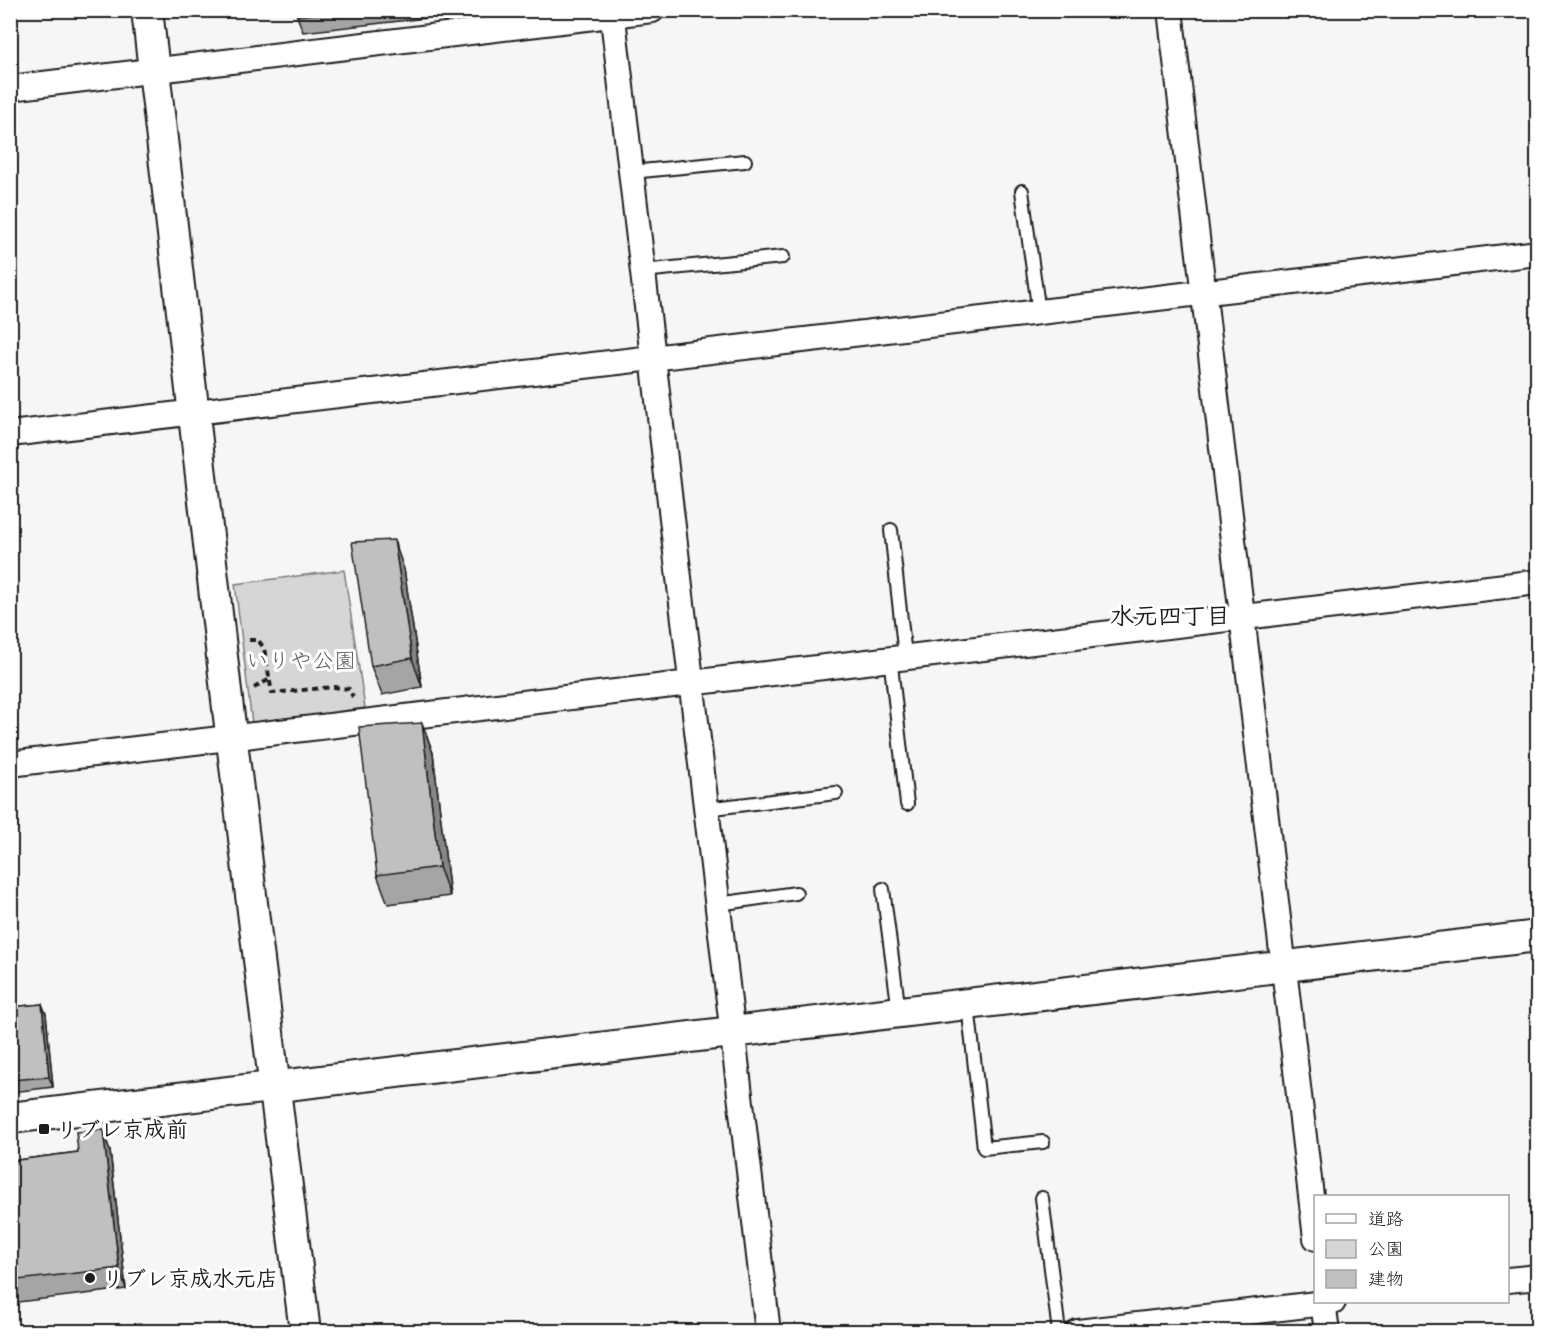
<svg xmlns="http://www.w3.org/2000/svg" width="1548" height="1342" font-family="'Comic Neue','Klee One',sans-serif">
	<rect width="100%" height="100%" fill="#f6f6f6"/>
	<filter id="ink" filterUnits="userSpaceOnUse"><feTurbulence type="fractalNoise" baseFrequency=".0167" numOctaves="2"/><feDisplacementMap in="SourceGraphic" scale="12" xChannelSelector="R" yChannelSelector="G"/><feConvolveMatrix kernelMatrix="1 2 1 2 8 2 1 2 1" color-interpolation-filters="sRGB"/></filter>
	<g filter="url(#ink)">
		<path fill="#d6d6d6" stroke="#797979" stroke-width="1.5" d="M344,570L365,708L252,724L235,584Z"/>
		<g fill="none" stroke-linecap="round" stroke-linejoin="round">
			<defs>
				<path id="service" d="M631,172L745,161
					M1022,191L1039,313
					M642,271L783,257
					M891,530L905,656
					M890,657L907,804
					M706,809L836,793
					M883,889L899,1012
					M718,904L796,893
					M968,1005L984,1148L1043,1142
					M1042,1198L1059,1332"/>
				<path id="minor" d="M612,10L768,1332
					M1170,10L1316,1238
					M10,88L652,10
					M10,434L1538,253
					M10,764L1538,582
					M1508,1280L1538,1277
					M1323,1302L1327,1332
					M1078,1332L1333,1302"/>
				<path id="tertiary" d="M147,10L229,717L305,1332
					M10,1118L1538,936"/>
			</defs>
			<use href="#service" stroke="#1c1c1c" stroke-width="16"/>
			<use href="#minor" stroke="#1c1c1c" stroke-width="28"/>
			<use href="#tertiary" stroke="#1c1c1c" stroke-width="34"/>
			<path stroke="#1c1c1c" stroke-width="4" stroke-dasharray="6 4.5" stroke-linecap="butt" d="M249,640H258L264,648L272,693L334,687L349,689L353,697
				M254,688L270,679"/>
			<use href="#service" stroke="#fff" stroke-width="12"/>
			<use href="#minor" stroke="#fff" stroke-width="24"/>
			<use href="#tertiary" stroke="#fff" stroke-width="30"/>
		</g>
		<path fill="#a5a5a5" stroke="#1c1c1c" stroke-width="1.5" d="M296,10H426V18L303,32L297,16Z
			M404,569L422,687L382,695L371,666Z
			M422,723L433,753L450,896L388,904L377,875Z
			M42,1004L46,1014L53,1087L12,1092L10,1089V1007Z
			M103,1130L110,1151L126,1289L10,1303V1161L78,1152Z"/>
		<path fill="#868686" stroke="#1c1c1c" stroke-width="1.5" d="M394,540L404,569L422,687L412,658Z
			M422,723L433,753L450,896L439,867Z
			M42,1004L46,1014L53,1087L49,1077Z
			M103,1130L110,1151L126,1289L119,1268Z"/>
		<path fill="#c0c0c0" stroke="#1c1c1c" stroke-width="1.5" d="M296,10H348L297,16Z
			M394,540L412,658L371,666L352,542Z
			M422,723L439,867L377,875L359,727Z
			M42,1004L49,1077L10,1080V1007Z
			M103,1130L119,1268L10,1281V1161L78,1152L76,1132Z"/>
	</g>
	<g fill="#1c1c1c" stroke="#fff" stroke-width="2">
		<rect x="38" y="1123" width="12" height="12" rx="3"/>
		<circle cx="90" cy="1278" r="6"/>
	</g>
	<g text-anchor="middle" stroke-width="6" stroke-linejoin="round" paint-order="stroke">
		<g font-size="22" fill="#5d5d5d" stroke="#fff">
			<text x="301" y="668">いりや公園</text>
		</g>
		<g font-size="22" font-weight="bold" fill="#1c1c1c" stroke="#fff" text-anchor="start">
			<text x="56" y="1137">リブレ京成前</text>
			<text x="102" y="1286">リブレ京成水元店</text>
		</g>
		<g font-size="24" font-weight="bold" fill="#1c1c1c" stroke="#fff">
			<text x="1170" y="624">水元四丁目</text>
		</g>
	</g>
	<rect width="1548" height="1342" fill="none" stroke="#fff" stroke-width="36"/>
	<rect x="18" y="18" width="1512" height="1306" fill="none" stroke="#1c1c1c" stroke-width="2" filter="url(#ink)"/>
	<rect x="1314" y="1195" width="195" height="108" fill="#ffffff" stroke="#a4a4a4" stroke-width="1.5"/>
	<rect x="1326" y="1214" width="30" height="9" fill="#ffffff" stroke="#a4a4a4" stroke-width="1.5"/>
	<text x="1368" y="1225" font-size="18" fill="#1c1c1c">道路</text>
	<rect x="1326" y="1240" width="30" height="18" fill="#d6d6d6" stroke="#a4a4a4" stroke-width="1.5"/>
	<text x="1368" y="1255" font-size="18" fill="#1c1c1c">公園</text>
	<rect x="1326" y="1270" width="30" height="18" fill="#c0c0c0" stroke="#a4a4a4" stroke-width="1.5"/>
	<text x="1368" y="1285" font-size="18" fill="#1c1c1c">建物</text>
</svg>
